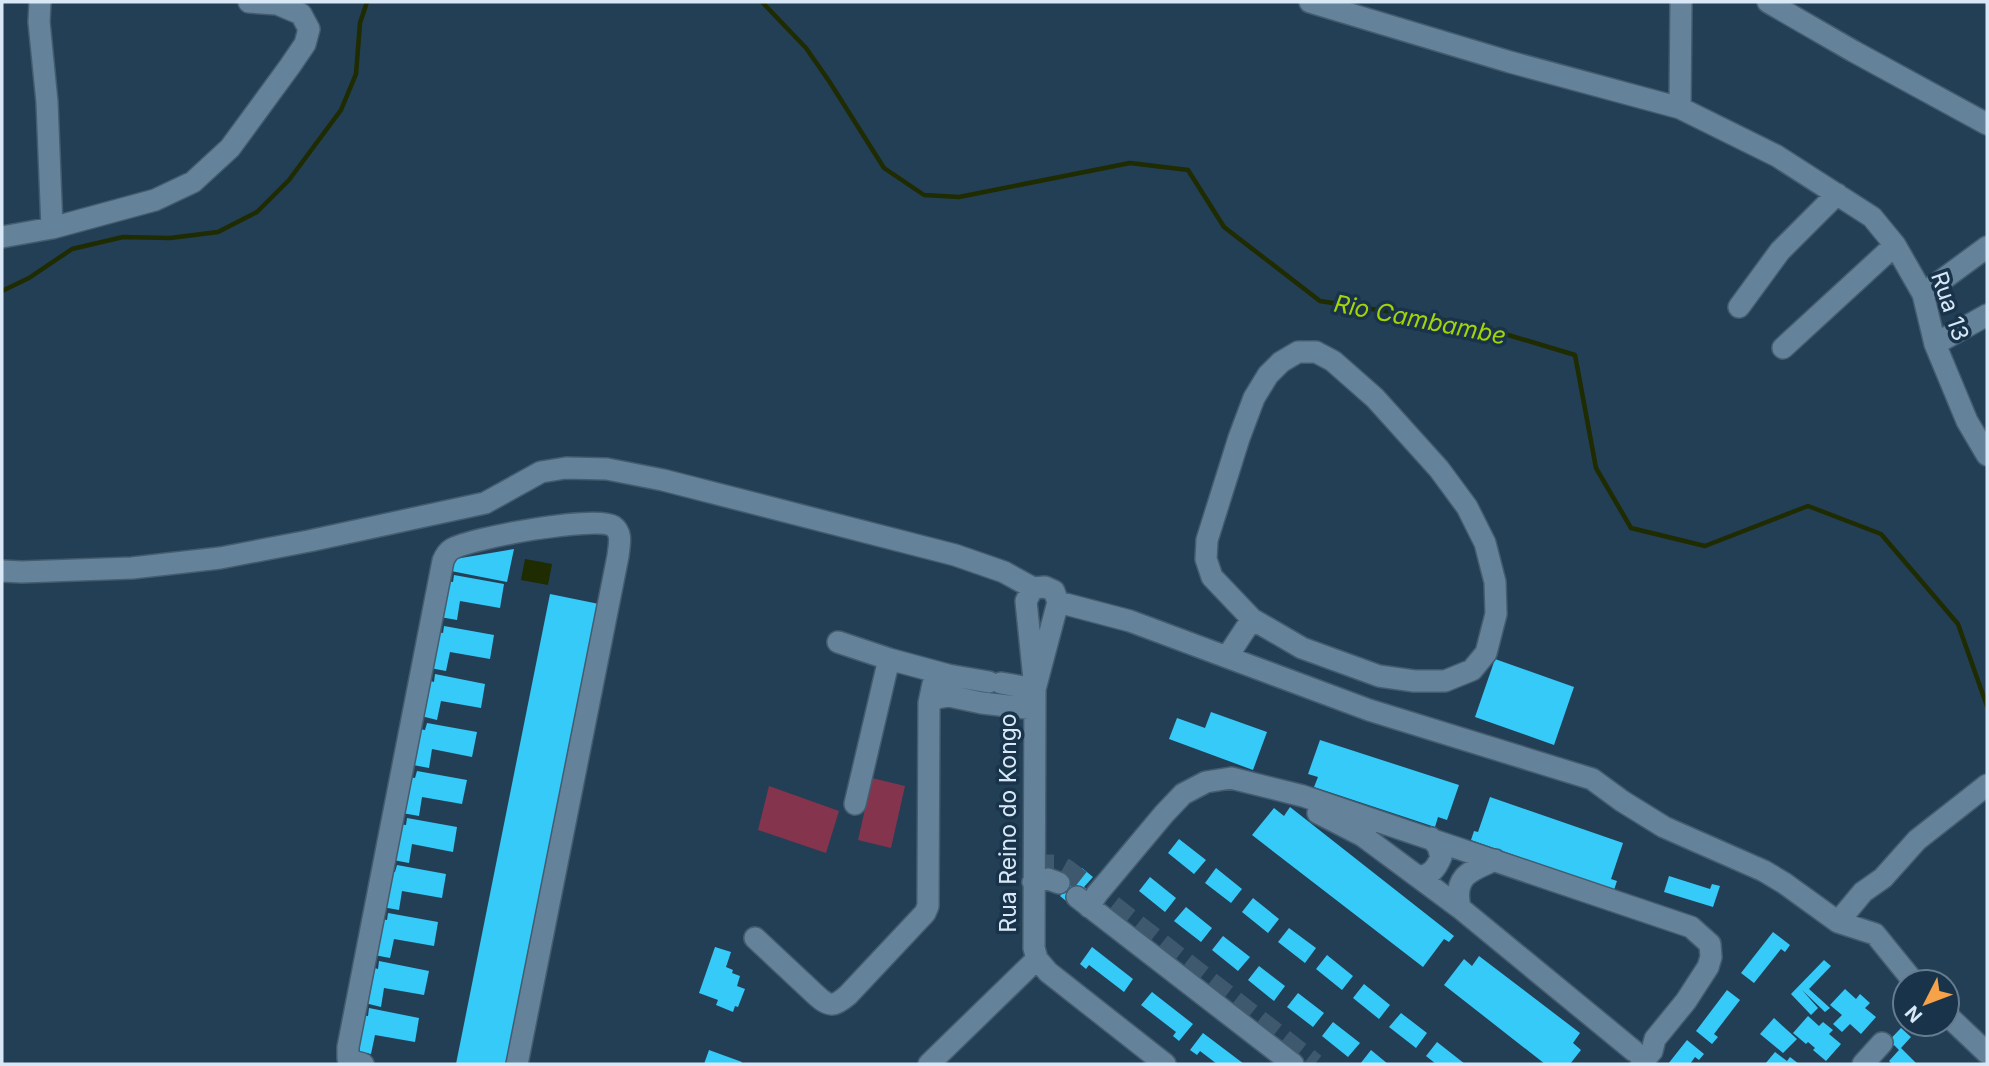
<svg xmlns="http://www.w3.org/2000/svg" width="1989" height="1066" font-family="Inter,sans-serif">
	<rect width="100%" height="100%" fill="#233f55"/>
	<path fill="#85344d" d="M872,778L905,786L891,848L858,840Z
		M769,786L839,811L826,853L758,830Z"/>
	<path fill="#1f2b00" d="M525,559L552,564L548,585L521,580Z"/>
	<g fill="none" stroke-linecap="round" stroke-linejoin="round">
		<path stroke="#1f2b00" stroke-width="4.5" d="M762,2L806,48L829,81L884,168L924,195L959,197L1130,163L1188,170L1224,227L1320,301L1475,325L1575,355L1596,468L1631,528L1705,546L1808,506L1881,534L1958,624L1987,706
			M2,291L29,278L72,249L123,237L170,238L218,232L257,212L289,180L341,110L356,74L360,23L367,2"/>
	</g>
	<path fill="#36caf9" d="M514,549L507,582L451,571L455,559Z
		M454,575L504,584L500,608L460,601L457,620L440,617L446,581L453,582Z
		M550,594L599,604L508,1064H456Z
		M444,626L494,635L490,659L450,652L446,671L430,668L436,632L443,633Z
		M1495,659L1574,687L1554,745L1475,717Z
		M435,674L485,684L481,708L441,701L437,720L421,716L427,680L434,682Z
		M1211,712L1267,732L1253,770L1169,739L1177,718L1205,728Z
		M427,723L477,732L472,757L432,749L429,768L413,765L419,729L425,730Z
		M1320,740L1459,785L1447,820L1438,817L1435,827L1314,787L1318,777L1308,774Z
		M417,771L467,780L462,804L422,797L419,816L402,813L409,777L415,778Z
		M1490,797L1623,843L1611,879L1617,881L1614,890L1471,840L1474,831L1478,832Z
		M1290,807L1454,936L1449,942L1444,939L1423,967L1252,835L1274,808L1284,816Z
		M407,818L457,827L453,852L412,844L409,863L393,860L399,824L406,825Z
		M1179,839L1206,860L1194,874L1168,853Z
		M397,865L446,874L442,898L402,891L399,910L382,907L389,871L395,872Z
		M1082,868L1093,877L1084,887L1088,890L1071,905L1060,896Z
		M1216,868L1242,889L1231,903L1205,883Z
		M1669,876L1710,889L1712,884L1720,886L1713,907L1664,892Z
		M1150,877L1176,898L1165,912L1139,891Z
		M1253,898L1279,919L1268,933L1242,912Z
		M1186,907L1212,928L1201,942L1174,921Z
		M388,913L438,922L434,946L394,939L390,958L374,955L381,919L387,920Z
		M1289,928L1316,948L1305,963L1278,942Z
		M1773,932L1790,945L1785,952L1781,949L1754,983L1741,973Z
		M1223,936L1250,957L1238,971L1212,950Z
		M715,947L731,952L726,967L733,970L732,973L740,976L737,986L745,989L738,1007L735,1006L733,1012L716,1005L718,1000L699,993Z
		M1092,947L1133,979L1124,992L1089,965L1086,969L1080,964Z
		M1327,955L1353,976L1342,990L1316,969Z
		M1479,956L1580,1033L1573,1043L1581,1050L1570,1064H1545L1444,985L1464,959L1472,966Z
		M1824,960L1831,966L1809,989L1830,1008L1825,1012L1802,990L1818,1008L1811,1015L1791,994Z
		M379,961L429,971L424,995L384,988L381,1007L365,1003L371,967L378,969Z
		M1259,966L1285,986L1274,1001L1248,980Z
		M1364,984L1390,1005L1379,1019L1353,998Z
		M1845,989L1856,999L1860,994L1870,1003L1865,1008L1876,1017L1861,1034L1850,1024L1842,1032L1833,1024L1842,1015L1830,1005Z
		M1727,990L1740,1000L1714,1034L1718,1037L1712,1044L1696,1031Z
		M1152,992L1193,1024L1179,1041L1173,1036L1176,1032L1141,1005Z
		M1298,993L1324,1013L1313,1027L1287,1007Z
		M369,1008L419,1018L415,1042L375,1035L371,1054L355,1051L361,1015L368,1016Z
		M1401,1013L1427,1033L1416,1048L1389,1027Z
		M1808,1016L1819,1026L1823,1022L1833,1030L1829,1034L1841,1044L1826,1061L1813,1050L1815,1048L1808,1042L1806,1044L1793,1033Z
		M1774,1018L1797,1039L1783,1053L1760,1034Z
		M1333,1022L1360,1043L1348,1057L1322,1036Z
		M1901,1028L1911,1037L1901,1048L1917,1064H1890L1891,1063L1889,1061L1899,1050L1894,1045L1885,1055L1880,1050Z
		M1203,1033L1244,1064H1217L1200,1051L1197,1055L1190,1050Z
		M1687,1040L1704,1054L1699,1060L1695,1057L1690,1064H1668Z
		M1437,1042L1465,1064H1436L1426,1056Z
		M709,1050L742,1062L741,1064H704Z
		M1371,1050L1388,1064H1360Z
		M1775,1052L1787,1061L1790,1057L1799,1064H1765Z"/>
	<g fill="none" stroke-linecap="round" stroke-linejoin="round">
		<path stroke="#3e586d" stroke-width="21" stroke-dasharray="21 10" stroke-linecap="butt" d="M1033,865H1058L1067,870L1315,1064"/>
		<defs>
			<path id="minor" d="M40,2L39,22L47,102L52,228
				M1310,2L1510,62L1680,108L1777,156L1872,217L1895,245L1923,294L1935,344L1967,421L1987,455
				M1768,2L1853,51L1987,124
				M1680,108L1681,2
				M2,237L52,228L155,200L193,182L230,148L290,66L305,44L309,29L301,14L277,4L249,2
				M1923,294L1987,247
				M1739,307L1780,251L1837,194
				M1935,344L1987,315
				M1783,348L1895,245
				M1298,352H1316L1333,361L1375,398L1439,469L1467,507L1485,543L1495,582L1496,614L1486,653L1472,670L1445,681H1414L1379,676L1302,648L1252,619L1212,577L1206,559L1207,540L1239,438L1254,398L1268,375L1281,362Z
				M2,571L22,572L132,568L220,558L309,541L485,503L541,472L566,468L607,469L663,480L955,555L1004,572L1033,588
				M1058,602L1130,621L1369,710L1592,779L1622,801L1664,827L1764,871L1784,883L1838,922L1875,934L1914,982
				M838,642L889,659L948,675L989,682
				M1227,657L1252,619
				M1001,683L1035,689
				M1035,689L1058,602L1054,591L1045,587L1033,588L1026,601L1035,689L1034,948L1037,959L1048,972L1165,1064
				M929,703L937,698L949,696L982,703L1034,709
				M855,804L889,659
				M1318,813L1363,836L1460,908L1634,1051
				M1418,877C1431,875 1436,869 1441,857L1438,846L1431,838
				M1033,882L1048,879L1059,883
				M1077,897L1293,1064
				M1089,907L1097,894L1164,814L1183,794L1206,782L1231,778L1303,796L1691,927L1710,944L1711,957L1708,967L1686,1001L1655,1039L1652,1051L1641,1064
				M1460,908C1453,876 1470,871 1495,860
				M1838,922L1863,892L1883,878L1917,840L1987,785
				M755,938L817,996C830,1008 835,1006 848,995L925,913L928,906L929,703L933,684L942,677L948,675
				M1947,1015L1987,1053
				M363,1064L352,1061L348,1058V1047L443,561C445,556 447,552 452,549C471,538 596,515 613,526C623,533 619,545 618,556L517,1064
				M929,1064L1037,959
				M1863,1064L1882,1043"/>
		</defs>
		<use href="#minor" stroke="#435c6f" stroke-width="24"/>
		<use href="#minor" stroke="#65829b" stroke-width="21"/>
	</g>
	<g text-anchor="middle" stroke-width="7" stroke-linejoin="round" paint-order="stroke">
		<g font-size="23" fill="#d8e8f6" stroke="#19344a">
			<text transform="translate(1950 306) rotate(71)" y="8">Rua 13</text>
			<text transform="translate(1008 823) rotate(-90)" y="8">Rua Reino do Kongo</text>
		</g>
		<g font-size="24" font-style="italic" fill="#a4d306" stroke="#19344a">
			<text transform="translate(1420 320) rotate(11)" y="8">Rio Cambambe</text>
		</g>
	</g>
	<rect width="1989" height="1066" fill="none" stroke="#d8e8f6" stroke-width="7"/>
	<g transform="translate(1926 1003) rotate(228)"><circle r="33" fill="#19344a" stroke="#657c8f" stroke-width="2"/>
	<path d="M0-5L12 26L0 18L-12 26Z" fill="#f6a248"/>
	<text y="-10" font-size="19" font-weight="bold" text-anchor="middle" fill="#d8e8f6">N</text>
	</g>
</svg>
